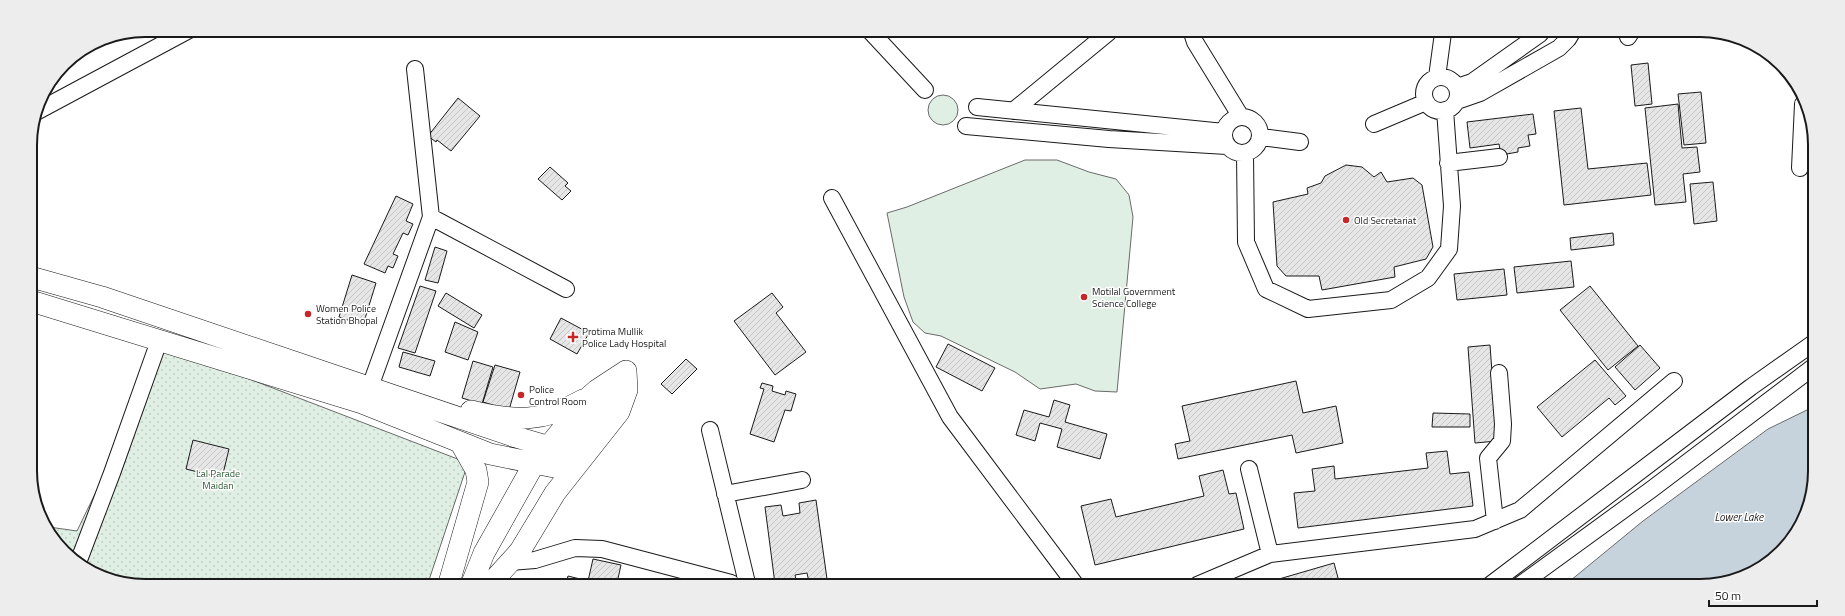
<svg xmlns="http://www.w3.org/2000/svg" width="1845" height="616" font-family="'Titillium Web',sans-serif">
	<defs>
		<pattern id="park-dots" width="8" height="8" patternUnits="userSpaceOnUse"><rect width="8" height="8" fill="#e0efe3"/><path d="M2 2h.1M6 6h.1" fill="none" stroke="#c0ccc2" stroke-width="1.8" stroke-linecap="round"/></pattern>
		<pattern id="building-hatch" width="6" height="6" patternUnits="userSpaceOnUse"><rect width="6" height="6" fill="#e6e6e6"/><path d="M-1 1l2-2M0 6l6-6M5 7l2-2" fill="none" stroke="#c5c5c5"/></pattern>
	</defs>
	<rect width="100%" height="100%" fill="#fff"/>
	<path fill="#e0efe3" stroke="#6a6a6a" d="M928 110a15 15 0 1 1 30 0a15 15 0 1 1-30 0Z
		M1025,160H1057L1089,172L1116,179L1129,195L1133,217L1117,392L1095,391L1076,384L1040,389L1015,372L941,336L925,333L913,322L904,297L887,213L907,207Z"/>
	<path fill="url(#park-dots)" stroke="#6a6a6a" d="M166,347L468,463L428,583L115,582L59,547L49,527L77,531Z"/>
	<path fill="#c6d2dc" stroke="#6a6a6a" d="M1811,408V501L1796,535L1770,562L1707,586L1565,585L1643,521L1768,429Z"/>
	<path fill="url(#building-hatch)" stroke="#1a1a1a" d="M1648,63L1652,104L1635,106L1631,65Z
		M1701,92L1706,143L1684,145L1678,94Z
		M458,98L480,116L451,151L437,140L436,142L428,136Z
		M1678,104L1682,148L1697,147L1700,172L1683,174L1686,202L1655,205L1645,108Z
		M1581,108L1588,169L1647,163L1651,195L1564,205L1554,111Z
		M1533,114L1536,134L1528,135L1530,146L1518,148V152L1501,155L1499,144L1470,148L1467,122Z
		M1346,165L1362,167L1374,177L1381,172L1387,182L1413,178L1422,185L1433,247L1426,259L1394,267L1395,277L1322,290L1319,276H1286L1277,266L1273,202L1308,194L1307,188L1321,183L1325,176Z
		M550,167L568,183L565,186L571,191L562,200L538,179Z
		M1713,182L1717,221L1694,224L1690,184Z
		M396,196L413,204L406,221L413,224L408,235L403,233L393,254L398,256L393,268L388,266L385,273L364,264Z
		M1613,233L1614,245L1571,250L1570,238Z
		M435,247L447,251L438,283L425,280Z
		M1571,261L1574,287L1517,293L1514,267Z
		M1504,269L1507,295L1457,300L1454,274Z
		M352,275L376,283L363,325L339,317Z
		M420,286L436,291L415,353L398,348Z
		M1590,286L1638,346L1608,370L1560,310Z
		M446,293L482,315L474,328L438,306Z
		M772,293L783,307L776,313L806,352L775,375L734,321Z
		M561,318L589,333L577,354L550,339Z
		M455,322L478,332L468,360L445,352Z
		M948,344L995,368L982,391L936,367Z
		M1490,345L1497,441L1475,443L1468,347Z
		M1640,345L1660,368L1635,390L1615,367Z
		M403,352L435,361L430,376L399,367Z
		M686,359L697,369L672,394L661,384Z
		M1595,360L1626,396L1615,405L1609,398L1562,437L1537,407Z
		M473,361L493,367L482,404L462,398Z
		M495,365L520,372L509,410L483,402Z
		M1296,381L1303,413L1336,406L1343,443L1296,453L1292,435L1178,459L1175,444L1190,441L1182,406Z
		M762,383L773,386L772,391L785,395L786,391L796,394L791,411L785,410L774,442L750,434L764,389L760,388Z
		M1054,400L1070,405L1065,422L1107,434L1100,459L1057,447L1062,429L1040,423L1035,441L1016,435L1024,410L1049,417Z
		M1433,413L1470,414V427H1432Z
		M193,440L229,449L222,478L186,469Z
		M1447,451L1450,474L1469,472L1473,506L1298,528L1294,493L1315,491L1312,469L1334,466L1335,479L1428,468L1426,453Z
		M1223,470L1229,494L1236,493L1244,529L1095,565L1081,506L1111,499L1116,517L1204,496L1199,476Z
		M816,500L827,579L809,582L807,573L795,575L797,584H775L765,507L781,505L783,516L800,513L799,503Z
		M593,559L621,565L617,583H566L568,576L588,581Z
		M1334,563L1340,585H1280L1279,579Z"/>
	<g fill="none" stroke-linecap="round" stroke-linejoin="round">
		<defs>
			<path id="minor" d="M871,32L925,90
				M1192,33L1195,42L1241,117
				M1628,37L1630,34
				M1424 94a17 17 0 1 1 34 0a17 17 0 1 1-34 0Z
				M1437,77L1443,33
				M1457,87L1472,82L1540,34
				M1457,101L1480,93L1559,48L1568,39L1571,34
				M977,107L1224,132
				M1013,111L1109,32
				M36,112L189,30
				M1224 135a18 18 0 1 1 36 0a18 18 0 1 1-36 0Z
				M1374,124L1426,102
				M966,126L1109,139L1227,146
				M1261,137L1300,142
				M1245,154L1246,242L1266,289L1308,309L1391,300L1428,278L1449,249L1452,206L1445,110
				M1448,163L1499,157
				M1800,168L1803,104
				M832,198L950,417L1075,584
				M431,217L566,289
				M370,387L431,217L415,69
				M710,430L747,583
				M1249,469L1270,554
				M725,494L802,480
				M1495,521L1488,458L1502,441L1503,424L1499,373
				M79,560L112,473L159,341
				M510,562L535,560L575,548L602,549L731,583
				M1197,585L1270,554L1475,529L1520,510L1674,381
				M1490,585L1751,387L1812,344
				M1520,585L1652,489L1812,368"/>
			<path id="major" d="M31,277L102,297L516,437L567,452
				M31,301L362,403L490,454L554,467
				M471,411C514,422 544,422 583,400
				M558,463L610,401L613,394
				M449,583L478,482L476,470L460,442
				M472,583L484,553L534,464L589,397L597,390L626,371
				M491,583L520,551L555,493L619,412L627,390L626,371"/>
		</defs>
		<use href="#minor" stroke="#1a1a1a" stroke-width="18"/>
		<use href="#major" stroke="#1a1a1a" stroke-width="22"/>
		<use href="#minor" stroke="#fff" stroke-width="16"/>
		<use href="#major" stroke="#fff" stroke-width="21"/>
	</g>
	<g fill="#c62828" stroke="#fff" stroke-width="1.5">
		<circle cx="1346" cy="220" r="4"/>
		<circle cx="1084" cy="297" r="4"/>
		<circle cx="308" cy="314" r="4"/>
		<path d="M571 331h4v4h4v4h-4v4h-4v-4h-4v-4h4z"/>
		<circle cx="521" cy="395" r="4"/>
	</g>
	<g text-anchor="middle" stroke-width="3" stroke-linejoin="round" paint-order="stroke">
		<g font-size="10" fill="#1a1a1a" stroke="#fff" text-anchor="start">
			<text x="1354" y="224">Old Secretariat</text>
			<text x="1092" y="295">Motilal Government<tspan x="1092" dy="12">Science College</tspan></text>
			<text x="316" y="312">Women Police<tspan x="316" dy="12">Station Bhopal</tspan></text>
			<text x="582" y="335">Protima Mullik<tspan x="582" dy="12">Police Lady Hospital</tspan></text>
			<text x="529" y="393">Police<tspan x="529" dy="12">Control Room</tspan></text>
		</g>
		<g font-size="10" fill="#2b5a34" stroke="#fff">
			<text x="218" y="477">Lal Parade<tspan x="218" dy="12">Maidan</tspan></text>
		</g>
		<g font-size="11" font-style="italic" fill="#1a1a1a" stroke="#fff">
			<text x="1739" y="521">Lower Lake</text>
		</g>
	</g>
	<path d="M0 0H1845V616H0ZM145 37H1700A108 108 0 0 1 1808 145V471A108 108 0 0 1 1700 579H145A108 108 0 0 1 37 471V145A108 108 0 0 1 145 37Z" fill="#ededed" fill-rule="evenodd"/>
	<path fill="none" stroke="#1a1a1a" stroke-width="2" d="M145 37H1700A108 108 0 0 1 1808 145V471A108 108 0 0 1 1700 579H145A108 108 0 0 1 37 471V145A108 108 0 0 1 145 37Z"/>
	<path d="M1709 600v6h108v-6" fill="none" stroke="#1a1a1a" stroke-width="2"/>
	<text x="1715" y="600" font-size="12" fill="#1a1a1a" stroke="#ffffff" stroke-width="3" paint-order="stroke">50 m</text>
</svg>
